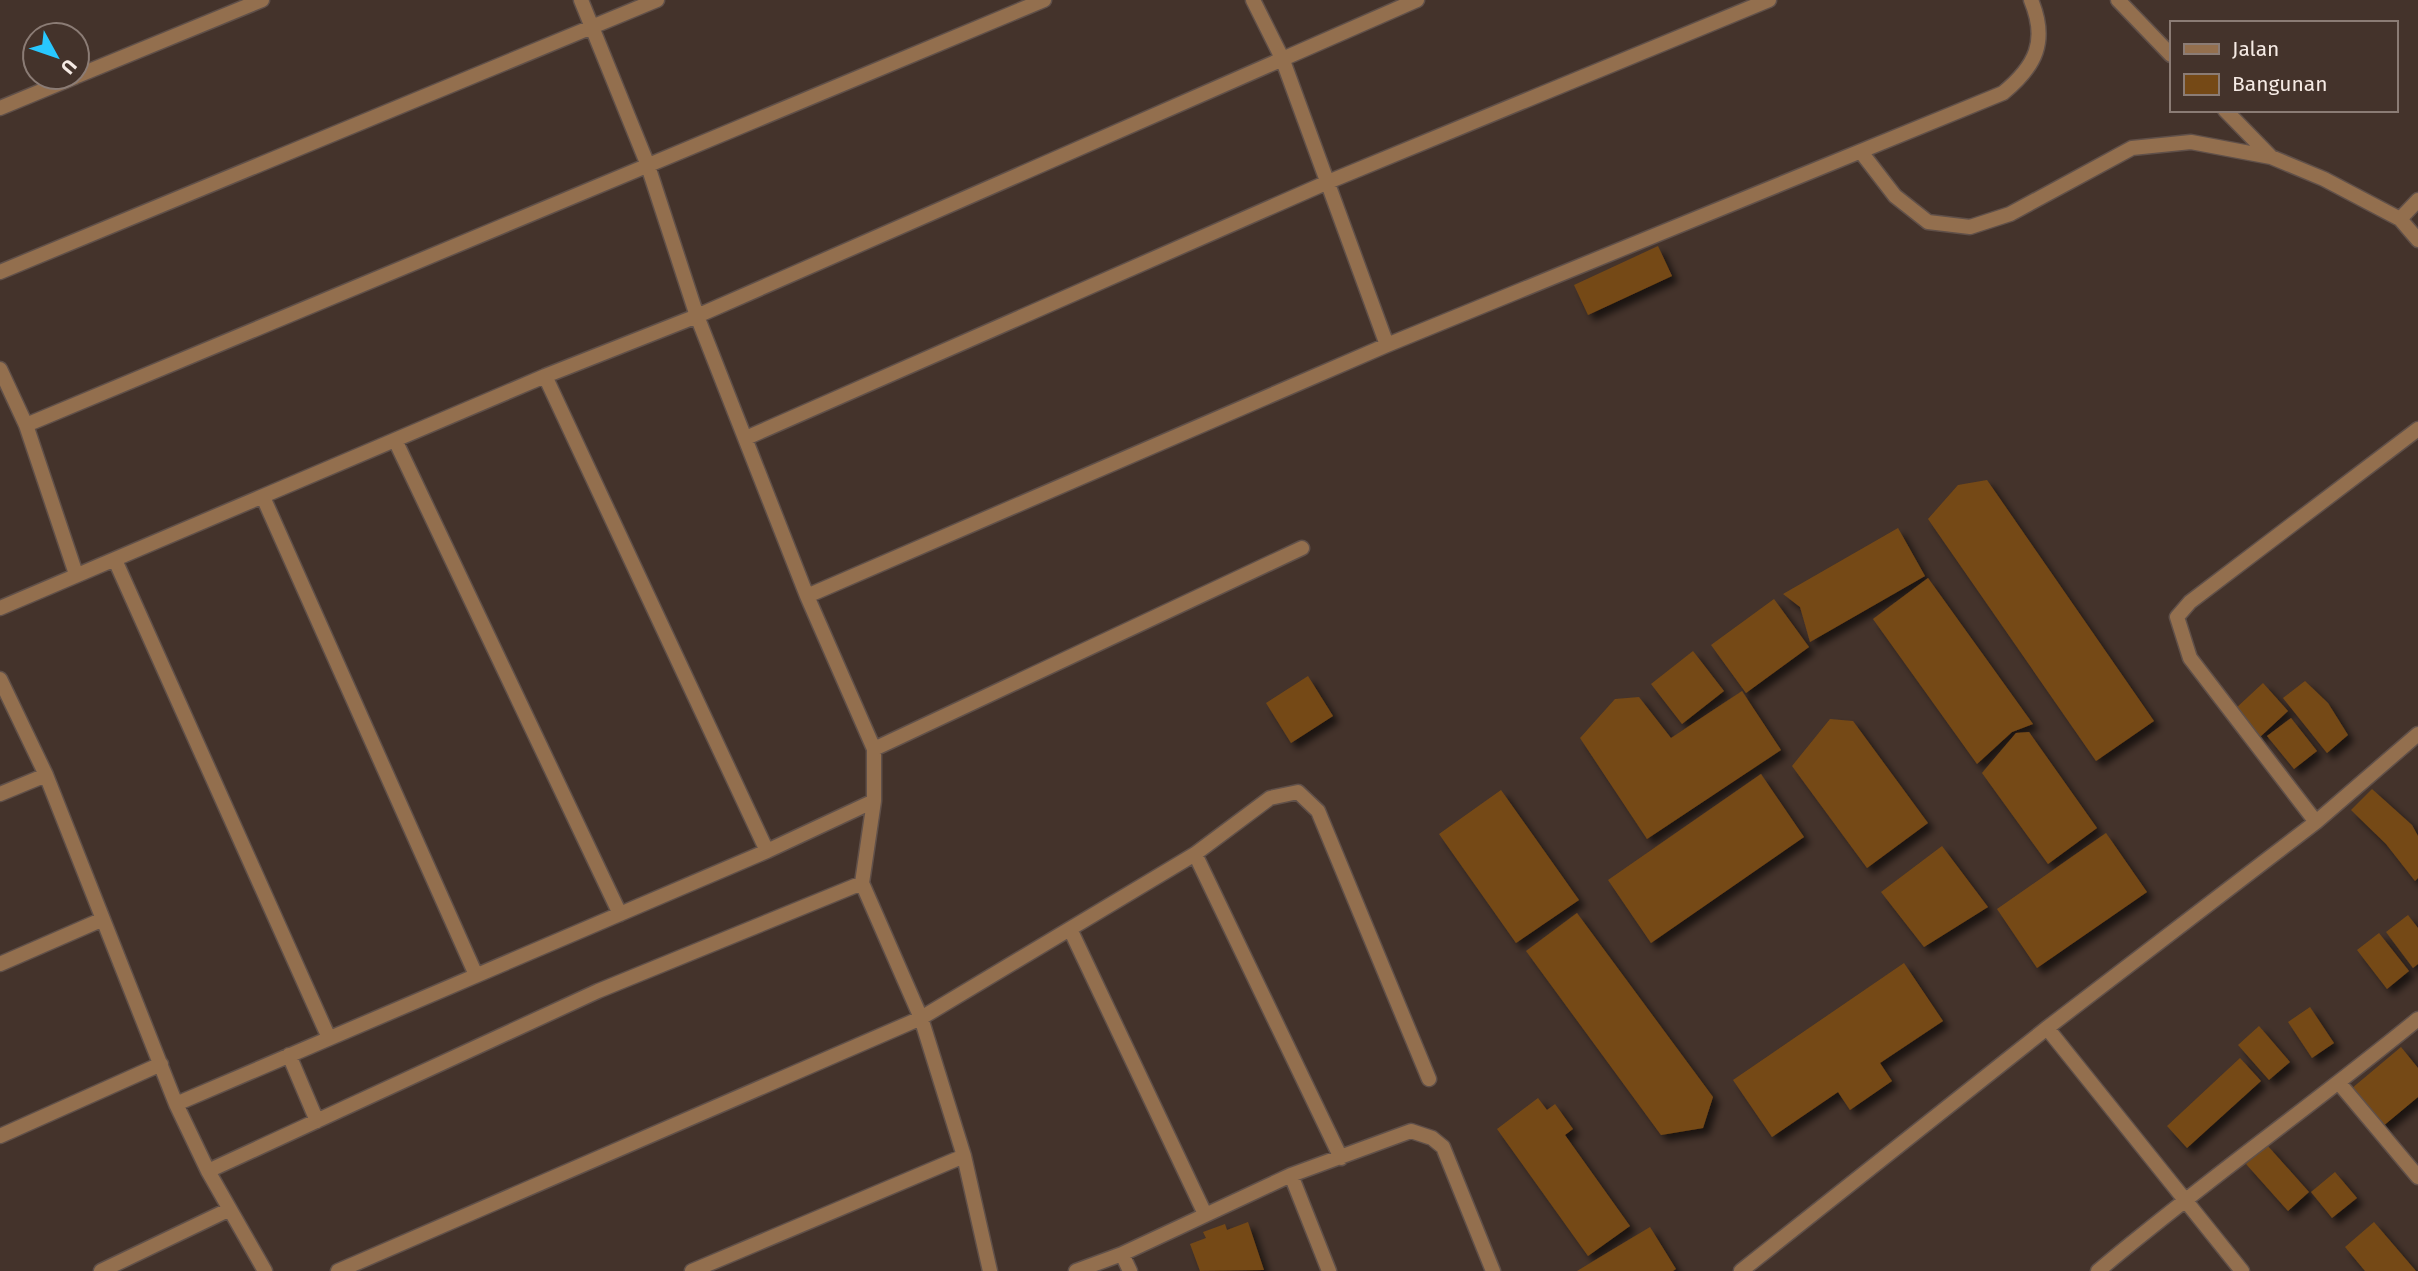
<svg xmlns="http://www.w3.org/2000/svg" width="2418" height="1271" font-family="'Fira Sans',sans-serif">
	<defs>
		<filter id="shadow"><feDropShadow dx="6" dy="6" stdDeviation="3.5" flood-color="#0009"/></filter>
	</defs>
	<rect width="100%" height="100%" fill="#44332b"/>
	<path fill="#754916" filter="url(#shadow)" d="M1658,246L1672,276L1588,315L1574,285Z
		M1987,480L2154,721L2096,761L1928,519L1958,485Z
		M1898,528L1925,576L1810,642L1800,607L1783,594Z
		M1928,578L2033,724L2012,732L1977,764L1873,619Z
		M1774,599L1809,647L1746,693L1711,645Z
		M1693,651L1724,691L1682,724L1651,684Z
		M1308,676L1333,716L1291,743L1266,703Z
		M2305,681L2328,703L2348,735L2327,753L2283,698Z
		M2263,683L2288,711L2260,737L2235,709Z
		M1742,691L1781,750L1647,839L1580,738L1615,699L1639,697L1671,738Z
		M2291,718L2317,751L2294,769L2267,736Z
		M1830,719L1853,721L1928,823L1867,868L1792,766Z
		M2029,732L2097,828L2048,864L1982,773L2016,733Z
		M1761,774L1804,837L1651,943L1608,880Z
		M2372,789L2412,825L2418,836V878L2415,881L2386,844L2351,810Z
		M1501,790L1579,900L1516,943L1439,834Z
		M2106,833L2147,892L2037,968L1997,909Z
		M1942,846L1988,907L1924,947L1881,892Z
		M1577,913L1713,1097L1703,1128L1661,1135L1526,951Z
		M2408,915L2418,928V964L2413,968L2386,932Z
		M2379,933L2409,971L2387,989L2357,950Z
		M1904,963L1943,1021L1880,1063L1892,1081L1850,1110L1838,1092L1772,1137L1733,1080Z
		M2310,1007L2334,1043L2312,1058L2288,1022Z
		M2259,1026L2290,1062L2269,1080L2238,1045Z
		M2401,1047L2418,1068V1097L2382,1127L2351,1089Z
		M2240,1058L2261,1081L2187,1148L2167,1126Z
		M1538,1098L1547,1110L1555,1104L1573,1129L1565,1135L1630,1226L1588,1256L1497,1129Z
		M2267,1145L2309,1192L2288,1211L2246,1164Z
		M2335,1172L2357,1198L2332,1218L2311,1192Z
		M1248,1222L1264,1270L1200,1271L1190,1244L1206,1238L1203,1232L1225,1224L1227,1230Z
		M2374,1222L2416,1271H2365L2345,1247Z
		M1650,1227L1676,1269L1673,1271H1577Z"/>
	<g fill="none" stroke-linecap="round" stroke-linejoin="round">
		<defs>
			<path id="minor" d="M581,0L647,163L697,316L807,596L874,749V801L862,883L921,1018L964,1156L990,1271
				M1253,0L1282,58L1387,345
				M2118,0L2171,55
				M77,76L262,0
				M0,108L75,77
				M2225,110L2271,157
				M1861,152L1895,196L1928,222L1970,227L2010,214L2132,148L2191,142L2271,157L2324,179L2400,219L2418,240
				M2400,219L2418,200
				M0,272L657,0
				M0,369L26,425L76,574
				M545,376L767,851
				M26,425L1044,0
				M746,438L1328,182L1769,0
				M395,440L620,914
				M263,497L476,975
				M115,560L329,1038
				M807,596L1387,345L2003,93C2036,66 2048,41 2031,0
				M0,608L545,376L697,316L1417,0
				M0,679L46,775L176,1104L208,1171L265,1271
				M874,749L1302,548
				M0,794L46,775
				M2316,822L2190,658L2177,617L2190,602L2418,429
				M1195,854L1341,1158
				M1070,929L1205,1214
				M0,964L101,920
				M2047,1028L2242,1271
				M289,1055L317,1121
				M2339,1083L2418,1177
				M176,1104L767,851L874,801
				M0,1136L161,1064
				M208,1171L598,991L862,883
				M1291,1175L1329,1271
				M1122,1254L1130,1271
				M101,1271L228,1210
				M338,1271L921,1018L1195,854L1270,798L1298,792L1318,811L1429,1079
				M692,1271L964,1156
				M1076,1271L1122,1254L1291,1175L1411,1131L1432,1138L1443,1147L1493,1271
				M1741,1271L2047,1028L2316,822L2418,734
				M2098,1271C2202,1183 2313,1105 2418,1019"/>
		</defs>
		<use href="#minor" stroke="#605049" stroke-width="17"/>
		<use href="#minor" stroke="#936f4e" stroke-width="14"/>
	</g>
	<rect x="2170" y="21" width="228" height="91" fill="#44332b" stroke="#8b7c75" stroke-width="2"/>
	<rect x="2184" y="44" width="35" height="10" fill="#936f4e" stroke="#8b7c75" stroke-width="2"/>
	<text x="2232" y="56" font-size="21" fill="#f5eae4">Jalan</text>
	<rect x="2184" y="74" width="35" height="21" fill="#754916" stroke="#8b7c75" stroke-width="2"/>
	<text x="2232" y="91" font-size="21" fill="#f5eae4">Bangunan</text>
	<g transform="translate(56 56) rotate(130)"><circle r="33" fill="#44332b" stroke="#8b7c75" stroke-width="2"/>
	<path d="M0-5L12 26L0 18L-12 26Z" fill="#28c8ff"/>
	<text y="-10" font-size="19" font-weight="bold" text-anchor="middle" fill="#f5eae4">U</text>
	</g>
</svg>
